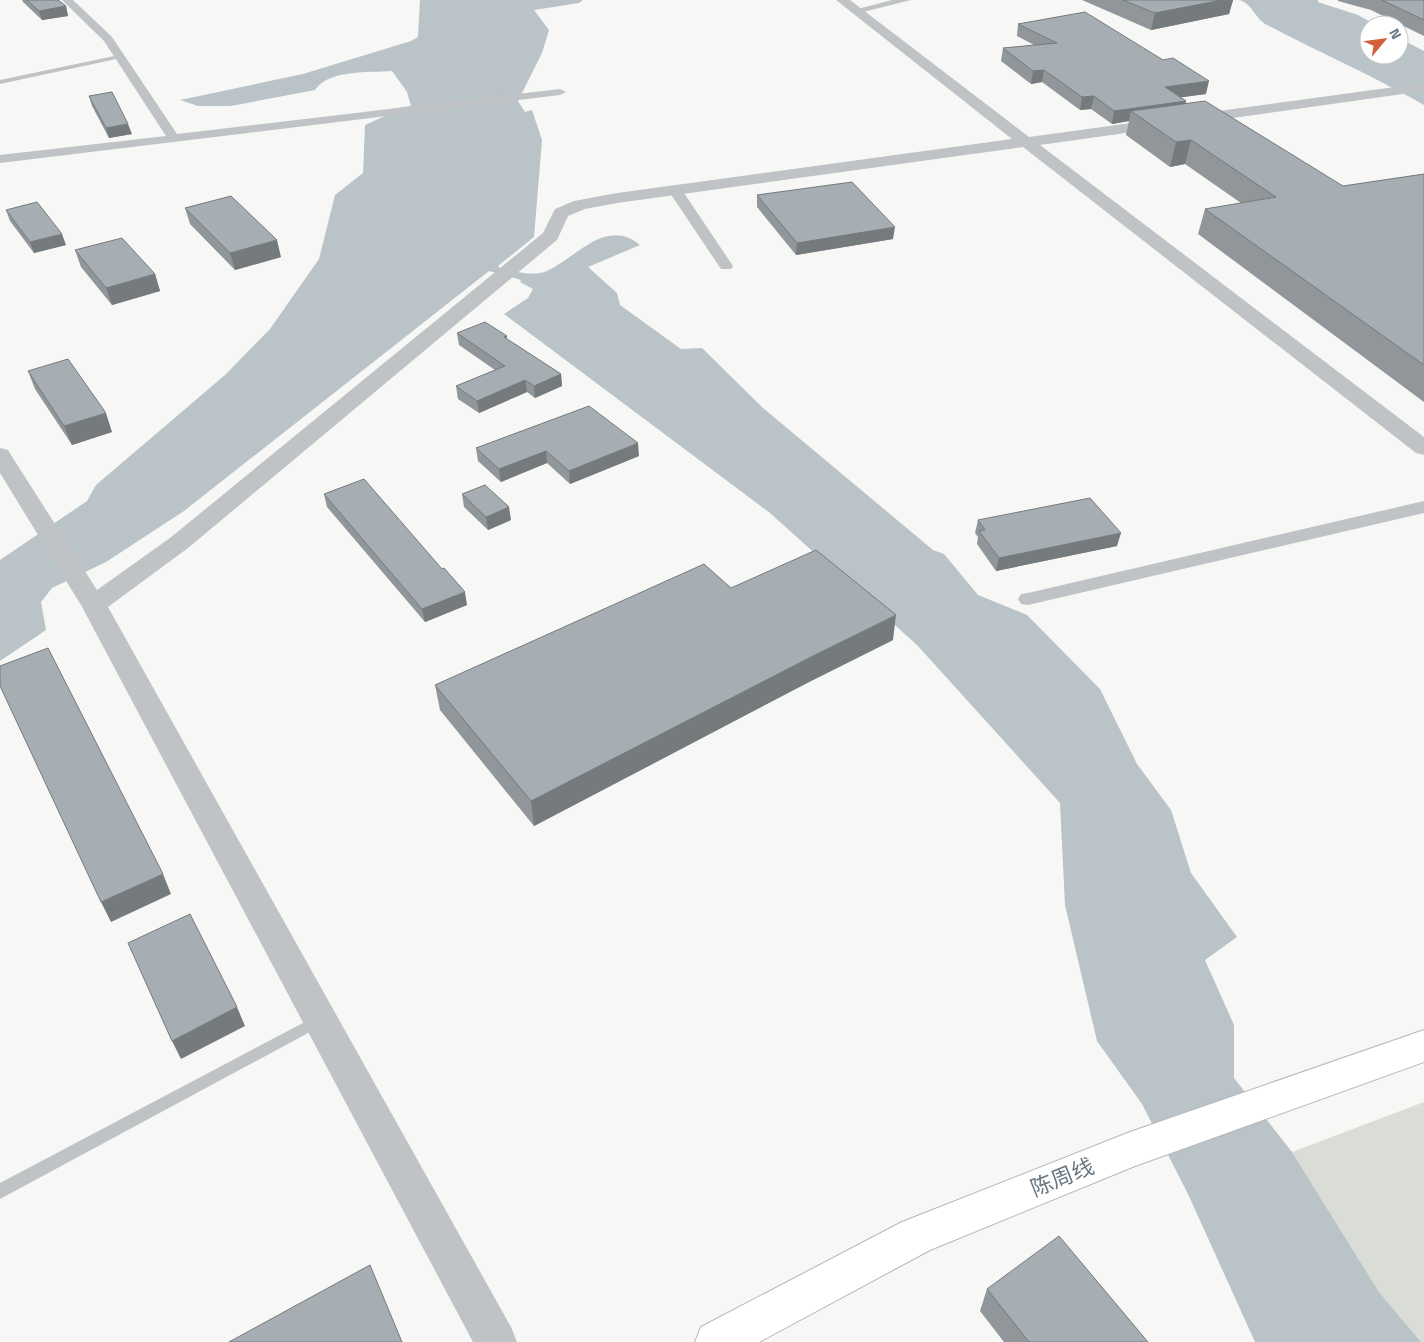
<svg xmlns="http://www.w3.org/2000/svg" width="1424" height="1342" font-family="'Titillium Web','Noto Sans SC',sans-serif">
	<rect width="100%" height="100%" fill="#f7f7f5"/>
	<path fill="#d9ddd6" d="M1424,1102V1342H1421L1379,1292L1292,1152Z"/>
	<path fill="#bac3c8" d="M420,0H583L579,3L534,10L549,30L542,53L518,101L525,112L532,110L542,140L534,237L498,266L501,269C516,271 533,277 547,271C577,257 606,217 640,245L588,267L617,293L620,305L681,349L702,348L763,408L933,550L944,554L978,595L1027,615L1100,689L1137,764L1171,810L1191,873L1237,937L1205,960L1234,1025V1078L1292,1152L1379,1292L1421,1342H1255L1188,1194L1142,1104L1097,1041L1065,905L1060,803L917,645L770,513L504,314L528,298L533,289L520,282L521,280L489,271L184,511L106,562L52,588L41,602L46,630L0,661V560L87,501L96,485L225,375L270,329L319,259L335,195L363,173L365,125L385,116V110L411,106L407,92L392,71C369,73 329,69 315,90L231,106H198L180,100L303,74L411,41L418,37Z
		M1239,0H1318V2L1358,15L1376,25H1369V55H1399V38L1424,51V105C1373,76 1319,52 1267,25C1255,19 1253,4 1239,0Z"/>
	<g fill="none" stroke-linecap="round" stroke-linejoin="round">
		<defs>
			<path id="secondary" d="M1424,1030V1062L1135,1166L930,1250L759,1342H695L701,1327L902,1222L1130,1132Z"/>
		</defs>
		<use href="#secondary" stroke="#b4b8bc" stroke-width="2"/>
		<path fill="#bfc3c6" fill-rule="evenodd" d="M119,55L121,58L0,84V80Z
			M318,1015L323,1017L325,1021L323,1025L0,1199V1183Z"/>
		<path fill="#bfc3c6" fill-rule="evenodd" d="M62,0H73L112,37L177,134L560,89L566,92L560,95L0,163V155L166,136L104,41Z
			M892,0H911L855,14L850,11Z
			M675,186L680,187L733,266L731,269H721L719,266L668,190Z
			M1424,501V513L1028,605L1021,604L1018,599L1021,594L1028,593Z"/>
		<path fill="#bfc3c6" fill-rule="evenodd" d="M836,0H850L1029,137L1424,83V91L1040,145L1424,437V455L1416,453L1023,147L617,203L585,209L568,216L557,240L188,548L108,607L511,1327L517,1342H473L81,605L0,473V448L8,450L11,455L97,590L170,538L543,233L555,209L574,201L617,193L1012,139Z"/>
		<use href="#secondary" fill="#fff" fill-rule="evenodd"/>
	</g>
	<path fill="#90969a" d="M22,0H58L66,6L68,16L42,20L23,2Z
		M1082,0H1233L1229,14L1151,30Z
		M1338,0H1424V36L1371,10L1338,1Z
		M1018,24L1206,94L1181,97L1186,101V104L1343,186L1424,174V402L1198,234L1205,209L1241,203L1185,164L1170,167L1126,135L1129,121L1112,124L1091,109L1080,110L1042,82L1031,84L1001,61L1003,48L1034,45L1017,36Z
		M89,96L132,134L109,138L92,106Z
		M757,195L893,239L796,255L757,207Z
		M185,208L281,257L235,270L190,224Z
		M6,210L66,245L34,253L10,221Z
		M75,250L155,274L160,291L112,305L81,267Z
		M457,333L507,336V339L561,374L562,386L535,398L527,392L479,413L458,399L456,386L495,370L459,345Z
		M28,371L112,432L72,445L35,389Z
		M499,440L639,456L570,484L547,463L501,482L478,461L476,448Z
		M324,494L467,605L425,622L327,507Z
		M462,494L511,520L488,530L464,507Z
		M978,520L1117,546L996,571L977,544L978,537L975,533Z
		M731,588L893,640L809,682L534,826L440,710L435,685Z
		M987,1289L1148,1342H1004L980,1311Z"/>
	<path fill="#757a7d" d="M1222,0H1233L1229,14L1151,30L1155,13Z
		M66,6L68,16L42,20L39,11Z
		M1044,70L1042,82L1031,84L1033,71Z
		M1209,81L1206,94L1162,100L1165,87Z
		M1094,96L1091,109L1080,110L1082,97Z
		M1186,101L1183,114L1131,111L1129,121L1112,124L1114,111Z
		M128,124L132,134L109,138L106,128Z
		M1191,140L1185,164L1170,167L1176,142Z
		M895,227L893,239L796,255L797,243Z
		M62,234L66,245L34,253L30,242Z
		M277,240L281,257L235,270L230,253Z
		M155,274L160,291L112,305L106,288Z
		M561,374L562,386L535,398L534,386Z
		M525,380L527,392L479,413L477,401Z
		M106,413L112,432L72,445L64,426Z
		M638,443L639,456L570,484L569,471Z
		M546,451L547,463L501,482L499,469Z
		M509,507L511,520L488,530L486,517Z
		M1121,533L1117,546L996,571L999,558Z
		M465,592L467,605L425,622L422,609Z
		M896,615L893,640L809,682L534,826L531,801L811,657Z
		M163,874L171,894L111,922L101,902Z
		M237,1007L245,1026L181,1059L172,1041Z"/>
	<path fill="#a7aeb3" stroke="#757a7d" d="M27,0H58L66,6L39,11Z
		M1123,0H1222L1155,13Z
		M1382,0H1424V20Z
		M1085,12L1163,60L1173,58L1209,81L1165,87L1186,101L1114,111L1094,96L1082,97L1044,70L1033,71L1003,48L1057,43L1018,24Z
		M112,92L128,124L106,128L89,96Z
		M1205,101L1343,186L1424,174V365L1205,209L1276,197L1191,140L1176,142L1131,111Z
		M852,182L895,227L797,243L757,195Z
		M231,196L277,240L230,253L185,208Z
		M37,202L62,234L30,242L6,210Z
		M122,238L155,274L106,288L75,250Z
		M485,322L507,336L504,337L561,374L534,386L525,380L477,401L456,386L505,366L457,333Z
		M68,359L106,413L64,426L28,371Z
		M589,406L638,443L569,471L546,451L499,469L476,448Z
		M364,479L442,569L444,568L465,592L422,609L324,494Z
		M485,485L509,507L486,517L462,494Z
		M1090,498L1121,533L999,558L979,531L985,530L978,520Z
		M816,550L896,615L811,657L531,801L435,685L704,564L731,588Z
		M48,648L163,874L101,902L0,686V666Z
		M190,914L237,1007L172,1041L128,943Z
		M1059,1236L1148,1342H1029L987,1289Z
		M370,1265L402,1342H229Z"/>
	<g text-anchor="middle" stroke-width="5" stroke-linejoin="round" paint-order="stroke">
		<g font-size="22" fill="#697782" stroke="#fff">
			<text transform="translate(1062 1177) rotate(-22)" y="8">陈周线</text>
		</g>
	</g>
	<g transform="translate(1384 40) rotate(61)"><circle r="24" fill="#ffffff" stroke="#c3c9cd"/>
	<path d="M0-4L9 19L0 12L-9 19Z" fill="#d15f3a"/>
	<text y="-8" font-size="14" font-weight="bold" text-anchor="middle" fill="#697782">N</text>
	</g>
</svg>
